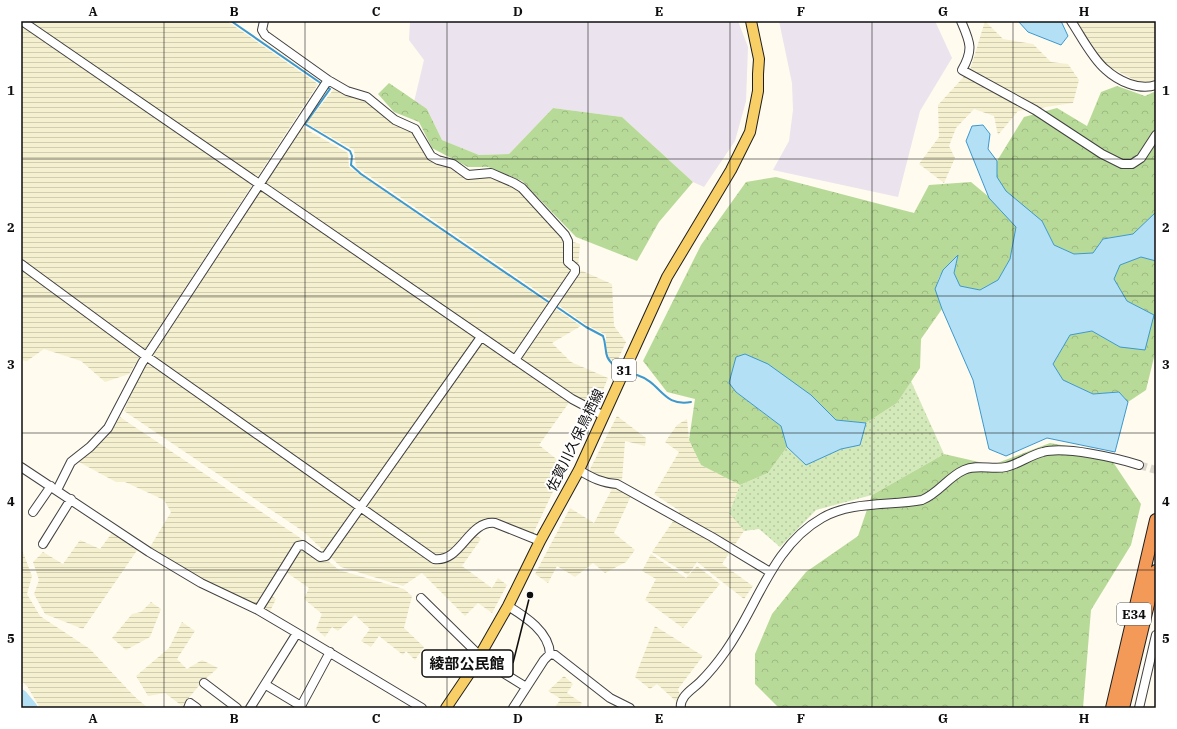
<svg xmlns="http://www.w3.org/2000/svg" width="1177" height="729" font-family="'IBM Plex Serif','Noto Sans JP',serif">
	<defs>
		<pattern id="farmland-rules" width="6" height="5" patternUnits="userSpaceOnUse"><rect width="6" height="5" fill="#f5f0cf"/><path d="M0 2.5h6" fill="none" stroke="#d1cdb1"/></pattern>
		<pattern id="grass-dots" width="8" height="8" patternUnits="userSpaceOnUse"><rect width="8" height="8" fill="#d4e9b9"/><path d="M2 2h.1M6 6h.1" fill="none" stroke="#b5c79e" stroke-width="1.8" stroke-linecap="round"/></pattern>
		<pattern id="forest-crowns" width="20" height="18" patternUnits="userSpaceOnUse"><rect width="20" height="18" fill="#b8da98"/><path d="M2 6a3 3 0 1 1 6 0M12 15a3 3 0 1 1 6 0" fill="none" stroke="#9dba82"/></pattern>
	</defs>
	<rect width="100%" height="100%" fill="#fffbef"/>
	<path fill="#ebe3ed" d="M410,21H738L748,47L746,101L735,141L704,187L693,182L622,117L553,108L509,154L479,155L442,140L427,109L414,102L424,60L409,40Z
		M779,21H935L952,58L920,111L898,197L773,170L789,141L793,110L792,83Z"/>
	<path fill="url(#farmland-rules)" d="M21,21H227L318,84L129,374L105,382L81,361L44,349L27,361L21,360Z
		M985,21L1003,39L1033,44L1051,62L1068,64L1079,80L1073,103L1018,111L998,135L994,116L974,109L956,128L949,146L955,158L944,183L919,164L939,137L938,105L970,70Z
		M1076,21H1156V79L1144,85L1106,65Z
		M334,89L368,100L412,130L431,160L448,166L470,179L491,177L518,189L564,239L580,244L578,269L612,284L614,326L626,342L615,366L606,353V335L587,325L356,167L354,150L306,123Z
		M302,127L348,153L349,167L581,326L552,343L571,362L608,378L595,410L573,397L539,445L565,466L532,536L488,519L470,529L481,539L462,566L492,588L498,578L507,585L492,613L478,603L465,616L422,573L403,586L341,567L304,532L124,411L136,381Z
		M617,416L646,438L645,446L625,441L622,480H604L589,471Z
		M120,417L299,537L339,570L404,589L412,596L404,628L424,647L415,660L406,651L403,655L379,636L371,647L361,641L370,629L355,615L338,631L332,627L325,637L316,629L322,614L304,599L309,588L280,568L265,591L276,599L269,613L200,579L150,547L171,512L164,500L125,482H116L77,461L108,436Z
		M687,419L689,440L701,465L740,485L729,513L744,531L722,564L753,586L744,599L697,562L688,575L652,552L680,511L654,494L679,452L665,442L677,425Z
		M613,487L631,496L614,533L635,550L626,562L605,573L593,563L575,577L557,566L548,583L535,574L570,508L594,523Z
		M112,533L138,549L83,629L45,614L34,594L39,580L33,562L43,552L63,564L80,540L100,549Z
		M21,547L32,576L27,594L40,616L90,649L134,696L148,708H40L27,686L21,681Z
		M651,554L686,578L697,566L720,584L683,628L645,600L656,579L642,571Z
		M151,602L161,609L150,637L126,650L112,638L132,614L141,612Z
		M182,622L195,631L177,659L187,669L202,660L218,668L203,681L182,706L165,693L148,696L136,676L169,648Z
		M655,626L703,656L678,689L681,698L678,703L657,684L650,689L635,677Z
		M564,676L573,684L567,693L582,703L579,708H554L561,699L548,691Z"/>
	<path fill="url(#grass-dots)" d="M911,381L944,454L872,495L816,510L780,547L759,529L744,531L729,513L740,485L768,473L787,447L806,465L841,449L860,445L866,423L897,403Z"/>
	<path fill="url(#forest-crowns)" d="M389,83L427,109L442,140L479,155L509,154L553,108L622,117L693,182L659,222L637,261L576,237L522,181L488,167H468L432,148L419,122L394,112L378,94Z
		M1117,86L1145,96L1156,91V212L1133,234L1103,239L1093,253L1074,254L1054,245L1042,221L1016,227L1010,259L998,280L980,290L960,286L954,273L958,256C936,276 933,281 942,309L921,339L920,368L897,403L866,423L836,420L811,395L736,392L781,426L787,447L768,473L740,485L701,465L689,440L695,399L667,392L643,361L701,245L746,182L776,177L914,213L929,185L971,182L989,197L997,161L1024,117L1057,108L1087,126L1101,92Z
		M1141,257L1156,261V349L1146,390L1128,402L1119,392L1093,394L1063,380L1053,364L1070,335L1092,331L1120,347L1153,315L1127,301L1114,279L1119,265Z
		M1050,443L1107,453L1141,504L1131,545L1091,610L1083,708H779L755,684V654L772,614L806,572L858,536L872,495L944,454L992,465Z"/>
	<path fill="#b4e0f6" stroke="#3c98cd" d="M1018,21H1061L1068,36L1061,45L1028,32Z
		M983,125L990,134L988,149L997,161V177L1006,191L1042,221L1054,245L1074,254L1093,253L1103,239L1133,234L1156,212V261L1141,257L1120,265L1114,279L1127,301L1154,315L1145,350L1120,347L1092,331L1070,335L1053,364L1063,380L1093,394L1119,392L1128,402L1115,452L1047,438L1006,456L989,449L973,380L942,309L935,289L943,270L958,255L954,273L960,286L980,290L998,280L1010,259L1016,227L989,198L966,141L972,126Z
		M745,354L768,364L811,395L836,420L866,423L860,445L841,449L806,465L787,447L781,426L736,392L729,383L736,357Z"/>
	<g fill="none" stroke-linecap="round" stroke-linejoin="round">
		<path stroke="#3c98cd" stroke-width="2" d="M231,21L322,84
			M326,86L330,89L305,124L350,151L352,156L351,165L361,174L550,303
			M554,305L586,327L603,336C608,349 602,356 615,366
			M637,375C662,383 662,407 691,402"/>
		<path stroke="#b4e0f6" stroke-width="13" d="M21,696L31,708"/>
		<path stroke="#dbd7cd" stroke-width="8" stroke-dasharray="8 4" stroke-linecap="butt" d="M1139,465L1156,470"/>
		<defs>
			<path id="minor" d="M22,21L572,399L604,416
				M264,21L262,30L265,35L328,80L347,91L367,97L395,120L415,129L431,156L438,160L453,164L468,175L491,173L514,183L522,188L565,235L568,241V262L575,268V272L515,360
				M961,21C970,42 974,49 962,70L1035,110L1102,154L1122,164H1132L1141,158L1156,135
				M1071,21C1081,36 1092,58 1105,69C1118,81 1139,91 1156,85
				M21,264L146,356L434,559C461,563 468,520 495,523L540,541
				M21,467L149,552L201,583L258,610L297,633L422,708
				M579,470C592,478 602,483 617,484L712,537L770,572
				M57,490L71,462L90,447L108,428L142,363L328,80
				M33,512L51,486
				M43,544L71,499
				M421,598L480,656
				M508,606C526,617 549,632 550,654L555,655L610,698L630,708
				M258,610L298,546L303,545L320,557L326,556L481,337
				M505,674L526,687
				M204,683L237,708
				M266,685L301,706L330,652
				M188,708L190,703L197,708
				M250,708L297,633
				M513,708L544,660L550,654
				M681,708C680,704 682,700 684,697C688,691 695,687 700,682C709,673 718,662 725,652C757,608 771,547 822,518C851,501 890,506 922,500C939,493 948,477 964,470C977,464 993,470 1006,467C1019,464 1030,455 1043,452C1065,446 1117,458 1139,465
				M1139,708L1156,635"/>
			<path id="major" d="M446,708L471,671L508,606L540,541L579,470L667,277L731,170L750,132L758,91V74L759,59L751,21"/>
			<path id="highway" d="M1112,708L1156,520
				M1123,708L1156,571"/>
		</defs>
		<use href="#minor" stroke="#414141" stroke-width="10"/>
		<use href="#major" stroke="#1f1f1f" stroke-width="12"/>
		<use href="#highway" stroke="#1f1f1f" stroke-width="14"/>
		<use href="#minor" stroke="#fff" stroke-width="8"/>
		<use href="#major" stroke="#f8cf67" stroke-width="10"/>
		<use href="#highway" stroke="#f39a59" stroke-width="12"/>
	</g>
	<path fill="none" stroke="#0e0e0e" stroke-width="1" stroke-opacity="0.55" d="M164,21V708M305,21V708M447,21V708M588,21V708M730,21V708M872,21V708M1013,21V708M21,159H1156M21,296H1156M21,433H1156M21,570H1156"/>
	<g text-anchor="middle" stroke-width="4" stroke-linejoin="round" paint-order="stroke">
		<g fill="#fff" stroke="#565656" stroke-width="1">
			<rect x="612" y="359" width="24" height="22" rx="3"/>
			<rect x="1117" y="603" width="34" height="22" rx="3"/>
		</g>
		<g font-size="13" font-weight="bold" fill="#0e0e0e">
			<text x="624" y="375">31</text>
			<text x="1134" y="619">E34</text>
		</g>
		<g font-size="14" fill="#0e0e0e" stroke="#fff">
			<text transform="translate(575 440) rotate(-64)" y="5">佐賀川久保鳥栖線</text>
		</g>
	</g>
	<path fill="none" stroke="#0e0e0e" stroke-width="1.5" d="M530 595L513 663"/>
	<circle fill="#0e0e0e" stroke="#fff" stroke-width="1.5" cx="530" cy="595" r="4"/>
	<rect fill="#fff" stroke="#0e0e0e" stroke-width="1.5" x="422" y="650" width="91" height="27" rx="4"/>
	<g font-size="15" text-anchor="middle" font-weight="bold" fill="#0e0e0e">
		<text x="467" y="669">綾部公民館</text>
	</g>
	<rect width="1177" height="729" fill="none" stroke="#ffffff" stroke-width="44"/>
	<rect x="22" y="22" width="1133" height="685" fill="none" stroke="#0e0e0e" stroke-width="1.5"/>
	<g font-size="13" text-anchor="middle" font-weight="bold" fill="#0e0e0e">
		<text x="93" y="16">A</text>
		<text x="234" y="16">B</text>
		<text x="376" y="16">C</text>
		<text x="518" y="16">D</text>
		<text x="659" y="16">E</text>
		<text x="801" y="16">F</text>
		<text x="943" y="16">G</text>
		<text x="1084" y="16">H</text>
		<text x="11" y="95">1</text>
		<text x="1166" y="95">1</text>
		<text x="11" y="232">2</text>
		<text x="1166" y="232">2</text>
		<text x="11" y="369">3</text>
		<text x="1166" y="369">3</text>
		<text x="11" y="506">4</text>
		<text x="1166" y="506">4</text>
		<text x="11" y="643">5</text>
		<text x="1166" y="643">5</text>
		<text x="93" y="723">A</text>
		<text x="234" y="723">B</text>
		<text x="376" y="723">C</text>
		<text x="518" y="723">D</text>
		<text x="659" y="723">E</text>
		<text x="801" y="723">F</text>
		<text x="943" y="723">G</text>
		<text x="1084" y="723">H</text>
	</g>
</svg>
